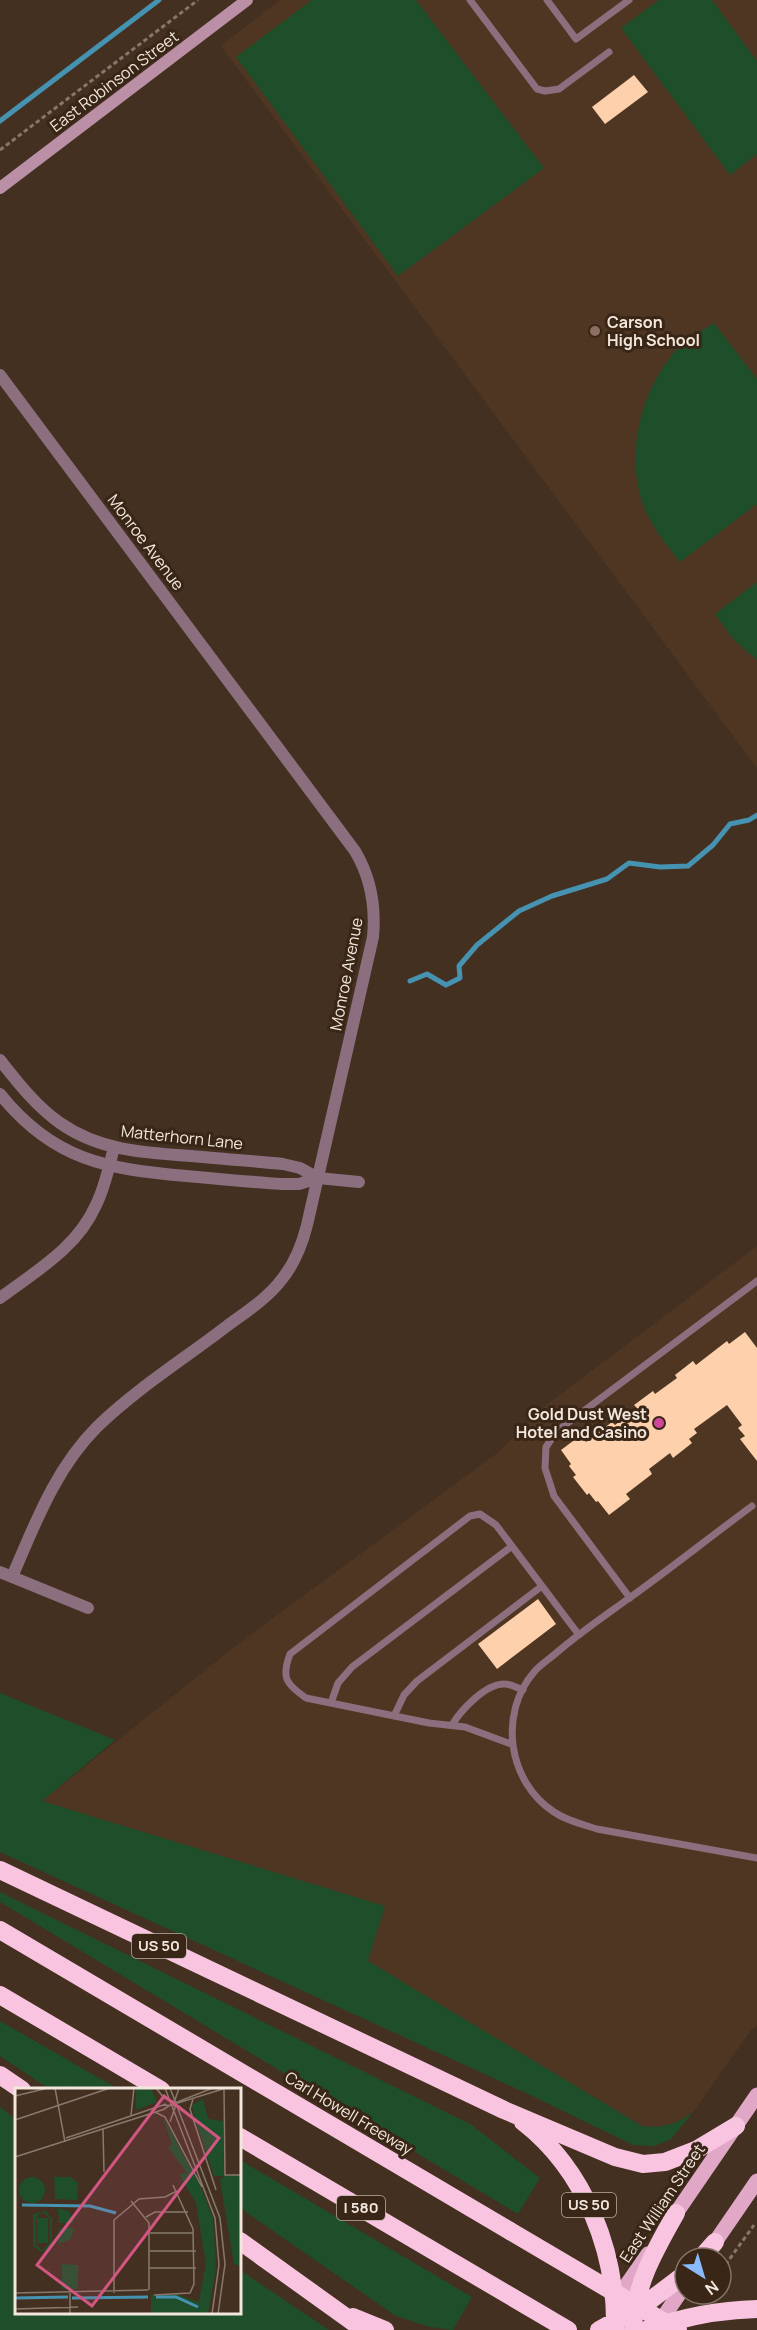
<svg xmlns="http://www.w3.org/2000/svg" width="757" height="2330" font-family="Manrope,sans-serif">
	<rect width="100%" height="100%" fill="#433021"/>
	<path fill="#4f3622" d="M280,0H757V768L221,46Z
		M757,1246V2025L751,2030L694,2111L680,2121L660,2128L642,2126L367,1961L385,1907L42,1801L238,1644L496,1454L527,1424L529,1418Z"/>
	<path fill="#1e4f2a" d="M312,0H416L544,168L398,276L236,57Z
		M659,0H712L757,61V154L730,175L621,28Z
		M714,323L757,379V504L680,562C667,546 655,531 646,512C622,457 641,384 683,343C692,335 705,329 714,323Z
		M757,582V660L734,640L715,614Z
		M0,1693L115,1740L42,1801L385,1906L368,1961L642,2126C664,2129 677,2124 694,2111L671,2139L655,2146L633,2145L526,2093L0,1852Z
		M0,1892L470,2124L540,2178L518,2214L0,1902Z
		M0,2021L120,2090H71L65,2086L58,2090H51L0,2056Z
		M0,2107L16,2119V2314H240V2270L329,2330H0Z
		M240,2160L472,2297L453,2330L430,2327L396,2316L240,2208Z"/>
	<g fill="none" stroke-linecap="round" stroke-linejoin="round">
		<path stroke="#4593b1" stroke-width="5" d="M0,121L159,0
			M410,981L427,974L446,985L460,978L459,966L477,945L519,911L552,896L607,879L629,863L660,867L688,866L713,845L730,824L749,820L757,815"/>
	</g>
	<path fill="#fed0ab" d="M634,75L648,92L605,124L592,107Z
		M745,1332L757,1348V1461L740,1439L745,1436L738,1428L742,1425L727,1405L694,1429L697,1433L689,1439L692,1443L673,1458L670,1453L649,1469L652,1474L626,1494L630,1499L609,1515L598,1501L596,1502L589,1493L587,1495L573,1477L576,1475L569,1466L571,1464L561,1450L581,1435L586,1442L612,1422L615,1425L637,1408L634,1405L653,1391L655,1394L677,1378L675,1375L693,1361L696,1365L727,1341L729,1344Z
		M538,1599L556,1624L497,1669L478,1644Z"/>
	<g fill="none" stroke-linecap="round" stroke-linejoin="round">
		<path stroke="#877669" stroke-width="3" stroke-dasharray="4.5 3" stroke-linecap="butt" d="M0,150L198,0
			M721,2271L754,2225"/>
		<path stroke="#8b6f7e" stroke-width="7" d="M470,0L537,89L545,91L559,89L609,52
			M547,0L576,39L629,0
			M752,1506C710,1537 670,1569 628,1599C603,1617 578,1634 555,1654C548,1660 540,1665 534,1672C498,1714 508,1782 554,1812C567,1821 582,1824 597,1829L757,1858
			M630,1598L554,1496L545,1468L546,1447L557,1431L757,1281
			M331,1703L338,1683L352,1667L512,1546
			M394,1716L404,1695L417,1681L542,1586
			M452,1725C461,1710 486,1683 505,1684C511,1684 517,1688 523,1690
			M511,1744L465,1727L429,1723L306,1698C286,1684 281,1678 290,1654L470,1516L480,1514L496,1525L579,1635"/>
		<path stroke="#8b6f7e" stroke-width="12" d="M0,375L355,851C371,878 376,905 373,937L307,1225C302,1245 295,1263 282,1279C268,1298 246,1312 227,1326C184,1359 136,1389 97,1427C55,1469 35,1524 12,1577
			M0,1060C18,1083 36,1106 60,1123C100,1151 145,1153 192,1156C222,1159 253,1161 283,1164L300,1168L318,1178
			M0,1094C53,1160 106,1169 186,1176C218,1179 250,1182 282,1184H299L318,1178L359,1182
			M0,1298C36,1271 77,1248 96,1205C105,1187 109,1167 114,1147
			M0,1572L88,1608"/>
		<path stroke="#bb90a7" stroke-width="12" d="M0,188L247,0"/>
		<path stroke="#e0a8c6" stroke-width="15" d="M670,2222L757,2095
			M709,2251L757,2181
			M614,2303L648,2254
			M656,2328L685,2285"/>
		<path stroke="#f9c4e0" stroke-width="18" d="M0,1870L504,2110L615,2157L643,2164L665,2162L696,2150L736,2126
			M0,1930L510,2231
			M0,1995L161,2090
			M0,2075L22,2090
			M523,2122C585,2170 617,2252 615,2330
			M240,2137L568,2330
			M240,2241L364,2330
			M701,2258L715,2242
			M353,2317L385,2330
			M599,2330L644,2305L685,2274
			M633,2330C634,2286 655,2250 676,2213
			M646,2330C682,2317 719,2310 757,2309"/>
		<path stroke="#f9c4e0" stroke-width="18" d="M510,2231L678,2330"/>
	</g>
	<circle fill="#8d6e63" stroke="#392617" stroke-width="2" cx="595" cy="331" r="6"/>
	<circle fill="#d1479c" stroke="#392617" stroke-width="2" cx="659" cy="1423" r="6"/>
	<g text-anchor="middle" stroke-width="6" stroke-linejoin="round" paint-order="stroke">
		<g fill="#392617" stroke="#bbada2" stroke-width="1.5">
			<rect x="132" y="1934" width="54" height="24" rx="4.5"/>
			<rect x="562" y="2193" width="54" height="24" rx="4.5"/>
			<rect x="337" y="2196" width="48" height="24" rx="4.5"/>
		</g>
		<g font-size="15" font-weight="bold" fill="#f3e7dd">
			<text x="159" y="1951">US 50</text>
			<text x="589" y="2210">US 50</text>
			<text x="361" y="2213">I 580</text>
		</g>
		<g font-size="16" fill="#f3e7dd" stroke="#392617">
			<text transform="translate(114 81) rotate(-37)" y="6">East Robinson Street</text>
			<text transform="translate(146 542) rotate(53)" y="6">Monroe Avenue</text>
			<text transform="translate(346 974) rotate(-79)" y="6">Monroe Avenue</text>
			<text transform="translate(182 1137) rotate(6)" y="6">Matterhorn Lane</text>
			<text transform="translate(349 2113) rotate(31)" y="6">Carl Howell Freeway</text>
			<text transform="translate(662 2203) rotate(-56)" y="6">East William Street</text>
		</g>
		<g font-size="16" font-weight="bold" fill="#f3e7dd" stroke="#392617" text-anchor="start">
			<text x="607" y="328">Carson<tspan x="607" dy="18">High School</tspan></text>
			<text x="647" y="1420" text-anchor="end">Gold Dust West<tspan x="647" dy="18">Hotel and Casino</tspan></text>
		</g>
	</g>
	<g transform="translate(15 2088)">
		<rect width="226" height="226" fill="#433021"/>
		<path d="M121,0H136L142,14L121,22ZM188,11L193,31L208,33L209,88H199L180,31L177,17ZM147,27L185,97L198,130L201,179L193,226H136V207H163L184,214L191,175L181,115L164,86L172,85L153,59L157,56ZM211,87H226V195V178L219,176L205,91ZM39,89H56L63,95L62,112L40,111ZM4 102a13 13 0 1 1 26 0a13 13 0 1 1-26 0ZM43,120L54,123L59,135H44ZM31,123L37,131V157L27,164L18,158V126ZM30,125L35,131V155L27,162L21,157V132L23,126ZM22,130H33V155H22ZM59,140L56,151L43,156L44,140ZM47,176L63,177V201H47Z" fill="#1e4f2a" fill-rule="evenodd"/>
		<path fill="none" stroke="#4593b1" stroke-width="3" d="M7,117L75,118L101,125M141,209H161L183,219M0,210L53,209M57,210L133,209"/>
		<path fill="none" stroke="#89796c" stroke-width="1.5" d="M40,0L50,54M141,0L149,10L163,15L211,0M150,0L200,130L204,177L197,226M155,0L205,130L210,176L203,226M209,0L210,87H227M0,8L33,0M178,11L175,21L201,102M148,17L164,18L176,28M149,21L159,15L164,0M140,24L150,29L187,99M116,27L119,0M0,32L95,0M155,34L162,14L198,0M88,41L89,84M51,50L151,16M0,69L150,21M116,113L134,135V202M131,129L140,124H173M135,145H178M135,163H181M135,180H181M0,205L133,202M55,205V226M99,205V132L124,111L150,109L162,103M139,207L175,205L179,196L178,141L158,97M0,221L63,219"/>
		<path fill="#d15682" fill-opacity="0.15" stroke="#d15682" stroke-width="3" d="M149,8L204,50L77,218L22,177Z"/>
		<rect width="226" height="226" fill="none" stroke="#f3e7dd" stroke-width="3"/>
	</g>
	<g transform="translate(703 2276) rotate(143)"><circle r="28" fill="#392617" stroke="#837366" stroke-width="1.5"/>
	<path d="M0-4.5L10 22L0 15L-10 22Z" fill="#88bafc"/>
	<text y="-9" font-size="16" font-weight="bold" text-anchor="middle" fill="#f3e7dd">N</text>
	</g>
</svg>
